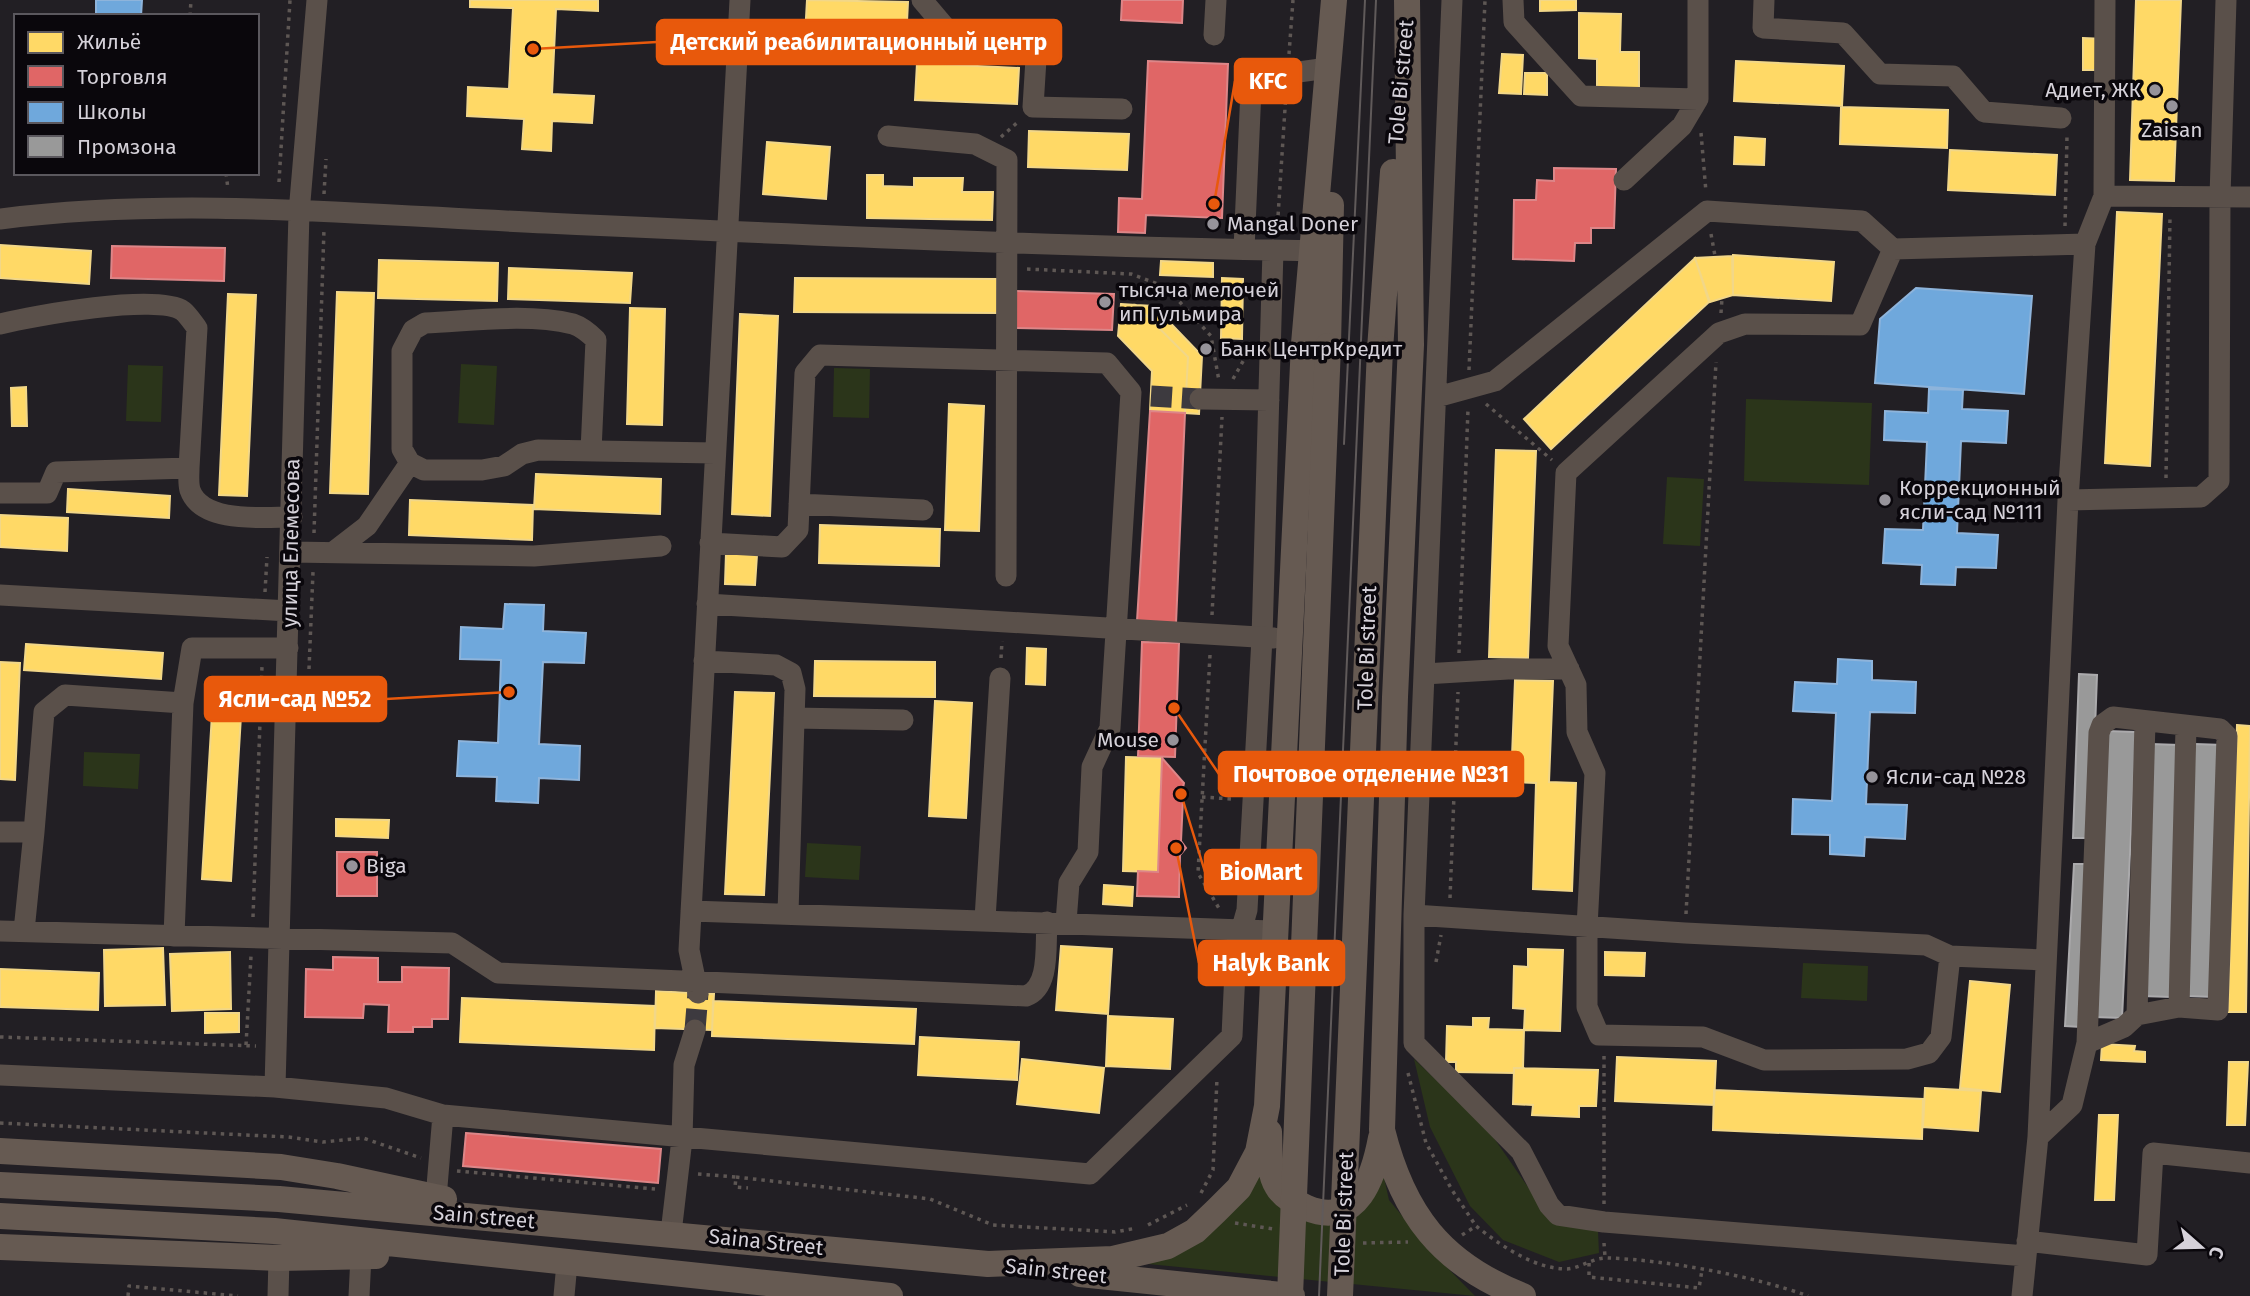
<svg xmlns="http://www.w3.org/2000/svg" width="2250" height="1296" font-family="'Fira Sans',sans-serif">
	<rect width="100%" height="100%" fill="#221f24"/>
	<path fill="#2b351a" d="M461,364L497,366L494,425L458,423Z
		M128,365L163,366L161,422L126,421Z
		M834,368L870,369L869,418L833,417Z
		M1746,399L1872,403L1869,485L1744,481Z
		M1667,477L1704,479L1700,546L1663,544Z
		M84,752L140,754L138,789L83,786Z
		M807,843L861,846L859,880L805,877Z
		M1803,963L1868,966L1867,1001L1801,998Z
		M1414,1059L1487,1128L1537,1200L1598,1231L1599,1253L1559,1262L1503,1240L1470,1206L1430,1127Z
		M1261,1169L1333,1219L1383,1173L1389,1200L1432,1252L1475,1296L1148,1264Z"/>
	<path fill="#ffd966" stroke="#f2d788" stroke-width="2" d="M470,0H598V11L556,9L552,94L594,96L592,123L552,121L551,151L522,149L524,119L467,116L468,87L509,89L513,8L470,7Z
		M807,0L908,2L906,41L805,36Z
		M1540,0H1576V10L1540,11Z
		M2136,0H2181L2174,181L2130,180Z
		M1579,13L1621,14L1620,52H1639V91H1597V59L1579,58Z
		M2083,38L2104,39V70H2083Z
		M1502,54L1523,55L1521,94L1499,93Z
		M1736,61L1844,66L1842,106L1734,101Z
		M917,63L1019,68L1017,104L915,100Z
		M1525,73H1547V95L1524,94Z
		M1841,107L1948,110L1947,148L1840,144Z
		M1029,131L1129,134L1127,170L1028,167Z
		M1735,137L1765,139L1764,165L1734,164Z
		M767,142L830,147L826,199L763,194Z
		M1950,150L2057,155L2055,195L1948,190Z
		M867,175H883V186L914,187V178H963L962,192H993L992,220L867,218Z
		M2117,212L2162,214L2150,466L2105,463Z
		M0,245L91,251L89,284L0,278Z
		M1733,255L1834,262L1831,301L1733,295Z
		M1732,256L1733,295L1710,302L1695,258Z
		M1695,258L1709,302L1551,449L1524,419Z
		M379,260L498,263L497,301L378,298Z
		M1161,261L1213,263V277L1160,275Z
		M509,268L632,273L630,303L508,299Z
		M795,278L997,279V313L794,312Z
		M1222,278L1243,279L1242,339L1221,338Z
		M337,292L374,293L368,494L330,493Z
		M228,294L256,295L247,496L219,495Z
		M1121,304L1136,305L1188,357L1185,413L1150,411L1152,371L1118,336Z
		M1136,305L1154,306L1202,356L1199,414L1185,413L1188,357Z
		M630,308L665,309L662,425L627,424Z
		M740,314L778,316L770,516L732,514Z
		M26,387L27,426H12L11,388Z
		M949,404L984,406L979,531L945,530Z
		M1496,450L1536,451L1528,658L1489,657Z
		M536,474L661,479L660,514L534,509Z
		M68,489L170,496L169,518L67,512Z
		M410,500L533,505L532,540L409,535Z
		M0,515L68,518L67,551L0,547Z
		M820,525L940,529L939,566L819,563Z
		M726,553L757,555L755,585L725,584Z
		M26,644L163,653L161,679L24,670Z
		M1027,648L1046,649L1045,685L1026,684Z
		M815,661L935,662V697L814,696Z
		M0,662L20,663L15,780L0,779Z
		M1515,680L1553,681L1549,782L1576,783L1572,891L1533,889L1536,783L1511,782Z
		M214,681L243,683L231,881L202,879Z
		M735,692L774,693L764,895L725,894Z
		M935,701L972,703L966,818L929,816Z
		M2237,725L2250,726L2246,1012H2228Z
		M1126,757L1162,758L1158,872L1123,871Z
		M336,819L389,820L388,838L336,836Z
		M1104,885L1133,887L1132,906L1103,904Z
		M1061,946L1112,949L1108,1014L1056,1010Z
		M163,948L165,1005L105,1006L104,950Z
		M1528,949L1563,950L1560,1031L1524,1030L1525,1009L1513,1008L1514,966L1528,967Z
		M230,952L231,1009L172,1011L170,954Z
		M1605,952L1645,953L1644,976L1605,975Z
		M0,969L99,973L98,1010L0,1007Z
		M1970,981L2010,985L2000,1092L1960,1088Z
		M656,991L714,994L712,1030L655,1028Z
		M462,998L655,1006L654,1050L460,1042Z
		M713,1001L916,1009L914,1044L712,1036Z
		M205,1013H239V1032L205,1033Z
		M1108,1016L1173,1019L1170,1069L1106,1066Z
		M1473,1018H1489L1488,1029L1524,1030L1523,1068H1514V1073L1456,1072V1062H1446L1447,1026L1473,1027Z
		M920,1037L1019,1042L1017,1080L918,1075Z
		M2102,1044L2135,1046L2134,1051L2145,1052V1062L2101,1060Z
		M1617,1057L1716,1061L1714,1105L1615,1101Z
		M1022,1059L1104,1068L1099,1113L1017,1104Z
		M2229,1062H2248L2245,1125H2227Z
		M1514,1068L1598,1070L1596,1106H1579V1117L1532,1115L1533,1105L1513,1104Z
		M1925,1088L1981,1091L1978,1131L1923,1127Z
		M1714,1090L1923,1099L1922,1139L1713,1130Z
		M2099,1115H2118L2114,1200H2095Z"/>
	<path fill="#e06666" stroke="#dd8688" stroke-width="2" d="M1122,0H1183L1182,23L1121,20Z
		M1148,61L1228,64L1222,218L1146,215L1145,233L1118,232L1119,198L1142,199Z
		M1554,168L1616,169L1614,228H1591V243H1575L1574,261L1513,259L1514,200H1536L1537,180L1554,181Z
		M112,246L225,248L224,281L111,278Z
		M1014,291L1114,294L1112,330L1013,328Z
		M1150,411L1185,413L1176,624L1137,621Z
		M1142,642L1179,643L1175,757L1138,756Z
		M1162,758L1184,783L1183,788L1188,794L1183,799L1181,841L1186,848L1180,855L1179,897L1137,896L1138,871L1158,872Z
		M337,852H377V896H337Z
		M333,957L378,958V982H402V967L449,968L448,1019H432V1027H413V1032H388L389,1005L364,1004L363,1018L305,1017L306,969L333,970Z
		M466,1133L661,1149L658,1183L463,1166Z"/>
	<path fill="#6fa8dc" stroke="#8eb4db" stroke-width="2" d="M96,0H142L141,16H96Z
		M1916,288L2032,296L2024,394L1875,383L1880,319Z
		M1929,389L1963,390L1962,409L2008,411L2006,443L1961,441L1957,533L1998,535L1996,568L1956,567L1955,585L1921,584L1922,565L1883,563L1885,529L1923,530L1927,442L1884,440L1885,411L1928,413Z
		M505,604L544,605L543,631L586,633L584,663L543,662L539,744L580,746L579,780L539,778L538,803L496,801L497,777L457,776L459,741L498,743L501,660L460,659L461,627L503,629Z
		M1838,659L1872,661V680L1916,682L1915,713L1870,712L1866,804L1907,805L1905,839L1865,837L1864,856L1830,854V835L1792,834L1793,799L1832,801L1836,713L1793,711L1795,682L1837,684Z"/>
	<path fill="#999" stroke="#abaaac" stroke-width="2" d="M2079,674L2097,675L2091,838H2073Z
		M2107,731L2136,732L2122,1018L2094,1017Z
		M2151,744L2179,745L2171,997L2142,996Z
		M2195,744L2223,745L2215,997L2186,996Z
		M2074,864H2090L2081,1027L2065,1026Z"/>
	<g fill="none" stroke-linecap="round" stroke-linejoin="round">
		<path stroke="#3d3a3f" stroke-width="21" stroke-dasharray="21 10" stroke-linecap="butt" d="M1151,396L1200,399
			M695,1030L698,993"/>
		<path stroke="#5e5754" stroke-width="3.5" stroke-dasharray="3.5 5" stroke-linecap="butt" d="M190,16L191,0
			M1289,54L1293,0
			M1701,133L1706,192
			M1001,137L1019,121
			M226,173L228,189
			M279,182L290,0
			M324,194L326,159
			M2065,226L2067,136
			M1277,232L1286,93
			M1711,234L1715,256
			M1027,269L1131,274L1166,287L1211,336L1219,381
			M1721,313L1722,298
			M1469,370L1485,0
			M1233,379L1250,349
			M1486,404L1552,460
			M2166,478L2170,216
			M314,533L324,229
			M265,592L267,557
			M1212,615L1222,417
			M1459,653L1468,409
			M1210,655L1198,873L1220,910
			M1001,658L1002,641
			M309,669L313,572
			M1202,797L1232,799
			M1450,898L1458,692
			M1686,914L1716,362
			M253,917L262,666
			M1436,962L1441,935
			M0,1037L256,1046
			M246,1045L251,956
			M1408,1073L1426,1143L1452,1190L1476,1226
			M0,1123L288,1137L323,1142L363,1138L421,1158
			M457,1171L655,1189
			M698,1174L736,1177L735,1187L748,1188
			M736,1177L930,1199L993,1225L1115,1232L1137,1228
			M1201,1193L1213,1170L1217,1078
			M1604,1204V1054
			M1235,1223L1273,1229
			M1148,1225L1187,1205
			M1462,1235L1476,1226C1500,1245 1534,1269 1567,1269C1581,1268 1594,1257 1608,1258C1666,1260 1754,1276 1808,1296
			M1363,1243L1408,1242
			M1604,1243L1605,1257
			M1589,1263V1277L1699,1288L1702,1270
			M128,1296L129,1286L238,1296"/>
		<path stroke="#5a504a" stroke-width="21" d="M922,0L950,33L1037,43L1033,107L1122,109
			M1452,0L1414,915V1043L1521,1151L1549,1205L1558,1215L1604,1222L2026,1256
			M1513,0L1514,22L1581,96L1698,99V0
			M1764,0L1763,28L1843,33L1880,74L1953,76L1984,112L2061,118
			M1214,35L1216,0
			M888,136L975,144L1007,160L1006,576
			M1624,180L1682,126L1698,99
			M2104,196L2250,197
			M0,219C177,196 368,215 546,223C806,235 1066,247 1326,251
			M1244,249L1251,89L1262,77L1328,68
			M1893,249L1860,325L1745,324L1719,333L1566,473L1558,646L1576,685L1577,732L1595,773L1587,927V1007L1599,1035L1703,1037L1764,1060L1907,1059L1929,1053L1941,1037L1950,956
			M0,324C32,316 158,293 183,311C188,315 193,323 197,328L189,468C189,474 188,483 190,490C202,524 263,517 292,517
			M1437,397L1495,381L1707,211L1862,221L1893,249L2085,244
			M1200,399L1269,400
			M591,451L596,340C589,333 582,327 573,324C527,313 472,321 425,323L413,330L402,351V449L410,463L424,470H482L504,466L522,454L538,450L715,453
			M0,493H47L56,472L189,468
			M2068,500L2201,497L2219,481L2220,197L2226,0
			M799,504L923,510
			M710,543L782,547L798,530L805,373L820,355L1107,363L1131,392L1110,728L1092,767L1088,852L1069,883L1066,922
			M291,552L534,556L661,546
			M332,553L367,526L410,463
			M0,595L289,611
			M707,604L1274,638
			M704,661L776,665L791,673L795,689L788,913
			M1424,674L1508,669H1569
			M794,718L903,720
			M0,832H34L44,712L65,695L183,703L192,648H288
			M691,911L1275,931
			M1414,915L1685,933L1926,945L1950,956L2044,960
			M985,919L1000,678
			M0,931L452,943L498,973L1026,996C1051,987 1045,944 1047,922
			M24,931L34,832
			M174,936L183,703
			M698,993L689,950L740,0
			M2179,1007L2186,727
			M2137,1015L2145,722
			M0,1075L275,1087L386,1098L443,1115L1090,1174L1232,1036L1236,949L1247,910L1262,638L1273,250
			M275,1087L299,213L317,0
			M2038,1137L2072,1105L2087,1043L2124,1027L2137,1015L2179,1007L2218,1010L2227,736L2220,729L2113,717L2102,725L2099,733L2087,1043
			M436,1198L443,1115
			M671,1233L682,1139L684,1065L695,1030
			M2027,1241L2147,1255L2153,1153L2250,1163
			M278,1296L279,1258
			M359,1296L361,1256
			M564,1296L567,1263
			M2022,1296L2038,1137L2068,500L2085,244L2104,196L2105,0"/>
		<path stroke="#665a52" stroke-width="26" d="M1407,0L1411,345L1395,697L1382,1130C1403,1214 1441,1264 1523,1296
			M1328,346L1331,205
			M1380,349L1393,172
			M1269,1132C1270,1148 1268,1172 1277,1186C1283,1197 1296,1203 1307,1208C1358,1229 1374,1175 1381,1138
			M0,1151L281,1167L337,1176L444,1199
			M0,1185L279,1199L988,1264L1113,1259L1168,1246L1195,1231L1216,1211L1239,1188L1258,1152L1267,1106L1304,344L1334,0
			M0,1216L274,1231L890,1296
			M0,1247L279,1258L376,1256
			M1080,1274L1292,1296"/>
		<path stroke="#605a5a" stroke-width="2" d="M1344,444L1365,0
			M1319,1296L1376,0"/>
		<path stroke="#665a52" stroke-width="26" d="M1290,1296L1328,346
			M1340,1296L1380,349"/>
	</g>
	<g fill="#96939a" stroke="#0a070c" stroke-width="2.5">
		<circle cx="2155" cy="90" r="7"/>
		<circle cx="2172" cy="106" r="7"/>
		<circle cx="1213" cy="224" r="7"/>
		<circle cx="1105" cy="302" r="7"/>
		<circle cx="1206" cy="349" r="7"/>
		<circle cx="1885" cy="500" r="7"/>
		<circle cx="1173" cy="740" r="7"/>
		<circle cx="1872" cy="777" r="7"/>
		<circle cx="352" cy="866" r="7"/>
	</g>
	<g text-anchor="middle" stroke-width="7" stroke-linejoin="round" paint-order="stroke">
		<g font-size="21" fill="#d5d1d9" stroke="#0a070c">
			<text transform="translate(1401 82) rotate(-85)" y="7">Tole Bi street</text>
			<text transform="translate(291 543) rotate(-89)" y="7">улица Елемесова</text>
			<text transform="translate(1367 648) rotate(-88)" y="7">Tole Bi street</text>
			<text transform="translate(1344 1214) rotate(-88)" y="7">Tole Bi street</text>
			<text transform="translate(484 1217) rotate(5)" y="7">Sain street</text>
			<text transform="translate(766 1242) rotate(6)" y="7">Saina Street</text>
			<text transform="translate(1056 1271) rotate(6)" y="7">Sain street</text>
		</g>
		<g font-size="21" fill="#d5d1d9" stroke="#0a070c" text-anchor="start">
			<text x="2141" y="97" text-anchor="end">Адиет, ЖК</text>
			<text x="2172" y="137" text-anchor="middle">Zaisan</text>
			<text x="1227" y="231">Mangal Doner</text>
			<text x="1119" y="297">тысяча мелочей<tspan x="1119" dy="24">ип Гульмира</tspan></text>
			<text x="1220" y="356">Банк ЦентрКредит</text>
			<text x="1899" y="495">Коррекционный<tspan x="1899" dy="24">ясли-сад №111</tspan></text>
			<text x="1159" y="747" text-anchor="end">Mouse</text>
			<text x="1886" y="784">Ясли-сад №28</text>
			<text x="366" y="873">Biga</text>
		</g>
	</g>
	<path fill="none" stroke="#e8590c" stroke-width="2.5" d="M533 49L657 42M1214 204L1235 81M509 692L386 699M1174 708L1219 774M1181 794L1205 872M1176 848L1199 963"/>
	<g fill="#e8590c" stroke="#0a070c" stroke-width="2.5">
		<circle cx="533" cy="49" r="7"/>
		<circle cx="1214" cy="204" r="7"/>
		<circle cx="509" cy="692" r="7"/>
		<circle cx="1174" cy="708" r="7"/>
		<circle cx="1181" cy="794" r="7"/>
		<circle cx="1176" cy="848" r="7"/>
	</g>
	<g fill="#e8590c" stroke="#e8590c" stroke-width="2.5">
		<rect x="657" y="20" width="404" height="44" rx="7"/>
		<rect x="1235" y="59" width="66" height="44" rx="7"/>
		<rect x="205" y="677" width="181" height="44" rx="7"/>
		<rect x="1219" y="752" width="304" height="44" rx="7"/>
		<rect x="1205" y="850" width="111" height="44" rx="7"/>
		<rect x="1199" y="941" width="145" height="44" rx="7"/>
	</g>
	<g font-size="23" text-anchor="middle" font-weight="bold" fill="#fff">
		<text x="859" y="50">Детский реабилитационный центр</text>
		<text x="1268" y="89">KFC</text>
		<text x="295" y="707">Ясли-сад №52</text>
		<text x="1371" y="782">Почтовое отделение №31</text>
		<text x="1261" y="880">BioMart</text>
		<text x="1271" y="971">Halyk Bank</text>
	</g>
	<rect x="14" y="14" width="245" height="161" fill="#0a070c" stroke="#5b585e" stroke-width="2"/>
	<rect x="28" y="32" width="35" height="21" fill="#ffd966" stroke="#5b585e" stroke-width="2"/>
	<text x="77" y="49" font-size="21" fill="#d5d1d9">Жильё</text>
	<rect x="28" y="66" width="35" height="21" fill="#e06666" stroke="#5b585e" stroke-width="2"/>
	<text x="77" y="84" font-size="21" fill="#d5d1d9">Торговля</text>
	<rect x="28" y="102" width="35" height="21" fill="#6fa8dc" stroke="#5b585e" stroke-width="2"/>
	<text x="77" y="119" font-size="21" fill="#d5d1d9">Школы</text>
	<rect x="28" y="136" width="35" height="21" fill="#999999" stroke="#5b585e" stroke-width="2"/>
	<text x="77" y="154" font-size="21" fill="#d5d1d9">Промзона</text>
	<g transform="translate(2201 1247) rotate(110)" stroke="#0a070c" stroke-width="5" paint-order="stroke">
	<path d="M0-5L12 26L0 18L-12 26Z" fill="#d5d1d9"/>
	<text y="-10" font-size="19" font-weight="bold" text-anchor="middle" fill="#d5d1d9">С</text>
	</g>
</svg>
